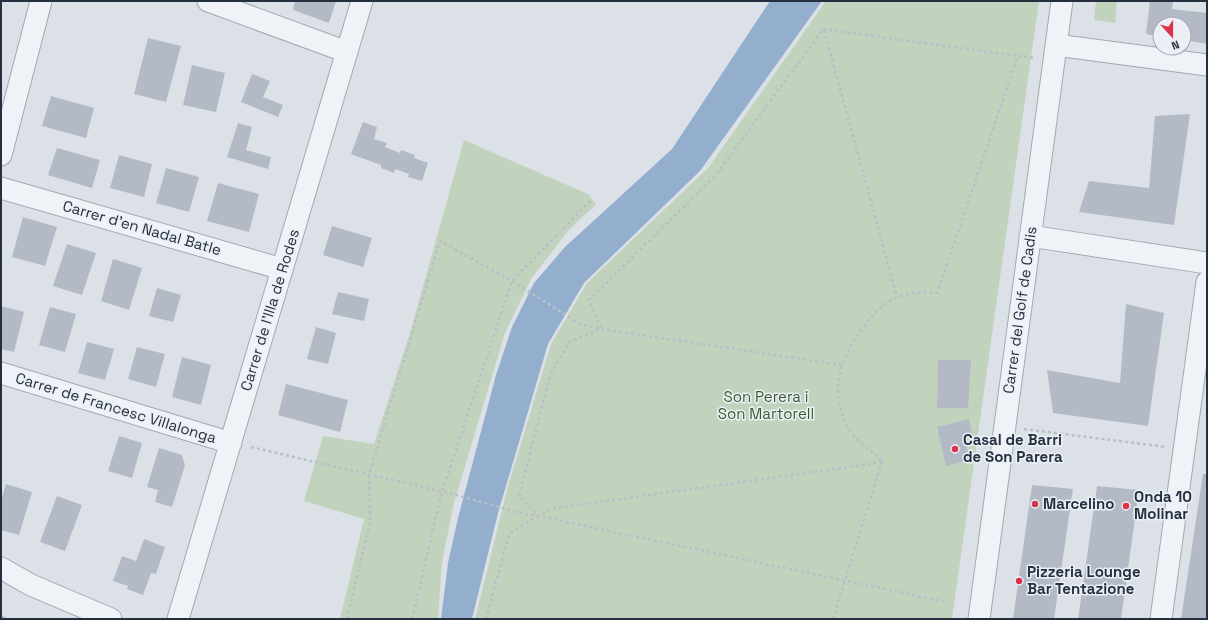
<svg xmlns="http://www.w3.org/2000/svg" width="1208" height="620" font-family="'Space Grotesk',sans-serif">
	<rect width="100%" height="100%" fill="#dce1e8"/>
	<path fill="#c2d3bd" d="M826,1H1039L952,619H475L508,486L551,344L587,283L708,168Z
		M1096,1H1117L1115,23L1094,20Z
		M464,140L588,194L596,204L569,230L531,279L505,333L454,503L442,562L438,619H340L364,519L304,501L323,436L374,444L410,333Z"/>
	<path fill="#93afcd" d="M770,1H822L700,171L584,283L548,344L498,513L472,619H441L448,563L458,518L496,375L512,327L534,283L565,247L672,149Z"/>
	<path fill="#b3bac6" d="M295,1H336L329,23L293,10Z
		M1150,1H1173L1172,9L1207,13V44L1184,40V24H1160V37L1146,34Z
		M148,38L181,46L166,102L134,94Z
		M192,65L225,73L216,112L183,105Z
		M252,74L270,81L263,97L283,105L278,117L241,102Z
		M51,96L94,108L86,138L42,126Z
		M1190,114L1174,225L1079,212L1089,181L1149,188L1155,116Z
		M363,122L377,127L374,139L387,143L385,147L400,153L401,150L415,155L414,158L428,163L422,181L408,177L409,174L395,169L394,173L381,168V165L351,154Z
		M238,123L252,127L246,150L271,157L268,169L227,157Z
		M57,148L100,160L92,188L48,175Z
		M119,155L152,164L144,197L110,188Z
		M166,168L199,177L189,212L156,203Z
		M218,183L259,194L249,232L207,221Z
		M23,217L57,227L45,266L12,257Z
		M332,226L372,238L363,267L323,255Z
		M67,244L96,253L82,295L53,286Z
		M113,259L142,268L129,310L101,301Z
		M157,288L181,295L173,322L149,316Z
		M338,292L369,299L364,321L332,314Z
		M1126,304L1164,313L1148,426L1053,413L1047,370L1120,383Z
		M1,306L24,312L14,352L1,349Z
		M50,307L76,314L65,352L39,345Z
		M316,327L336,333L328,364L307,359Z
		M87,342L114,349L105,380L78,373Z
		M137,347L165,354L156,387L128,379Z
		M182,357L211,365L201,405L172,397Z
		M938,360H971L968,408H937Z
		M286,384L348,400L340,432L278,415Z
		M969,419L972,436L965,438L969,460L946,466L937,427Z
		M119,436L142,443L132,478L108,471Z
		M159,448L182,455L185,465L172,507L155,502L158,490L147,487Z
		M1203,474H1207V619H1181Z
		M6,484L32,492L19,535L1,530V501Z
		M1032,485L1073,489L1054,619H1013Z
		M1097,486L1139,490L1121,619H1078Z
		M57,496L82,505L65,551L40,542Z
		M144,539L165,547L156,574L151,573L143,595L127,589L128,586L113,581L122,556L136,561Z
		M1,615L9,619H1Z"/>
	<g fill="none" stroke-linecap="round" stroke-linejoin="round">
		<defs>
			<path id="street" d="M208,1L347,52
				M1056,45L1207,65
				M1,155L41,1
				M1,188L282,269
				M1030,236L1207,263
				M1,373L231,443
				M1,568L31,585L111,619
				M178,619L362,1
				M979,619L1062,1
				M1161,619L1207,282"/>
		</defs>
		<use href="#street" stroke="#a1a8b2" stroke-width="23"/>
		<path stroke="#babfc7" stroke-width="2.5" stroke-dasharray="3 3" stroke-linecap="butt" d="M824,30L897,297
			M1024,429L1166,447
			M251,447L453,494L520,513L537,516
			M882,460L871,464L555,508L538,516L946,602
			M882,460C870,450 854,440 847,426C841,414 837,398 838,385C840,355 870,308 898,297C911,292 924,292 937,293L1018,56L1034,58
			M347,619L370,522L369,475L440,241L512,281L580,324L601,329L842,365
			M412,619L442,492L512,281L592,199
			M486,619L509,534L538,516L519,496L550,376L569,342L601,329L589,300L716,175L823,29L1018,56
			M833,619L882,461"/>
		<use href="#street" stroke="#eff2f6" stroke-width="21"/>
	</g>
	<g fill="#dc324c" stroke="#ecf0f6" stroke-width="1.5">
		<circle cx="955" cy="449" r="4"/>
		<circle cx="1035" cy="504" r="4"/>
		<circle cx="1126" cy="506" r="4"/>
		<circle cx="1019" cy="581" r="4"/>
	</g>
	<g text-anchor="middle" stroke-width="3" stroke-linejoin="round" paint-order="stroke">
		<g font-size="15" fill="#242f40" stroke="#ecf0f6">
			<text transform="translate(142 228) rotate(16)" y="5">Carrer d'en Nadal Batle</text>
			<text transform="translate(270 310) rotate(-73)" y="5">Carrer de l'Illa de Rodes</text>
			<text transform="translate(1020 310) rotate(-82)" y="5">Carrer del Golf de Cadis</text>
			<text transform="translate(116 408) rotate(17)" y="5">Carrer de Francesc Villalonga</text>
		</g>
		<g font-size="15" fill="#395d30" stroke="#ecf0f6">
			<text x="766" y="402">Son Perera i<tspan x="766" dy="17">Son Martorell</tspan></text>
		</g>
		<g font-size="15" font-weight="bold" fill="#242f40" stroke="#ecf0f6" text-anchor="start">
			<text x="963" y="445">Casal de Barri<tspan x="963" dy="17">de Son Parera</tspan></text>
			<text x="1134" y="502">Onda 10<tspan x="1134" dy="17">Molinar</tspan></text>
			<text x="1043" y="509">Marcelino</text>
			<text x="1027" y="577">Pizzeria Lounge<tspan x="1027" dy="17">Bar Tentazione</tspan></text>
		</g>
	</g>
	<rect width="1208" height="620" fill="none" stroke="#242f40" stroke-width="4"/>
	<g transform="translate(1172 36) rotate(159)"><circle r="19" fill="#ecf0f6" stroke="#9ca3ad"/>
	<path d="M0-3L7 15L0 10L-7 15Z" fill="#dc324c"/>
	<text y="-6" font-size="11" font-weight="bold" text-anchor="middle" fill="#242f40">N</text>
	</g>
</svg>
